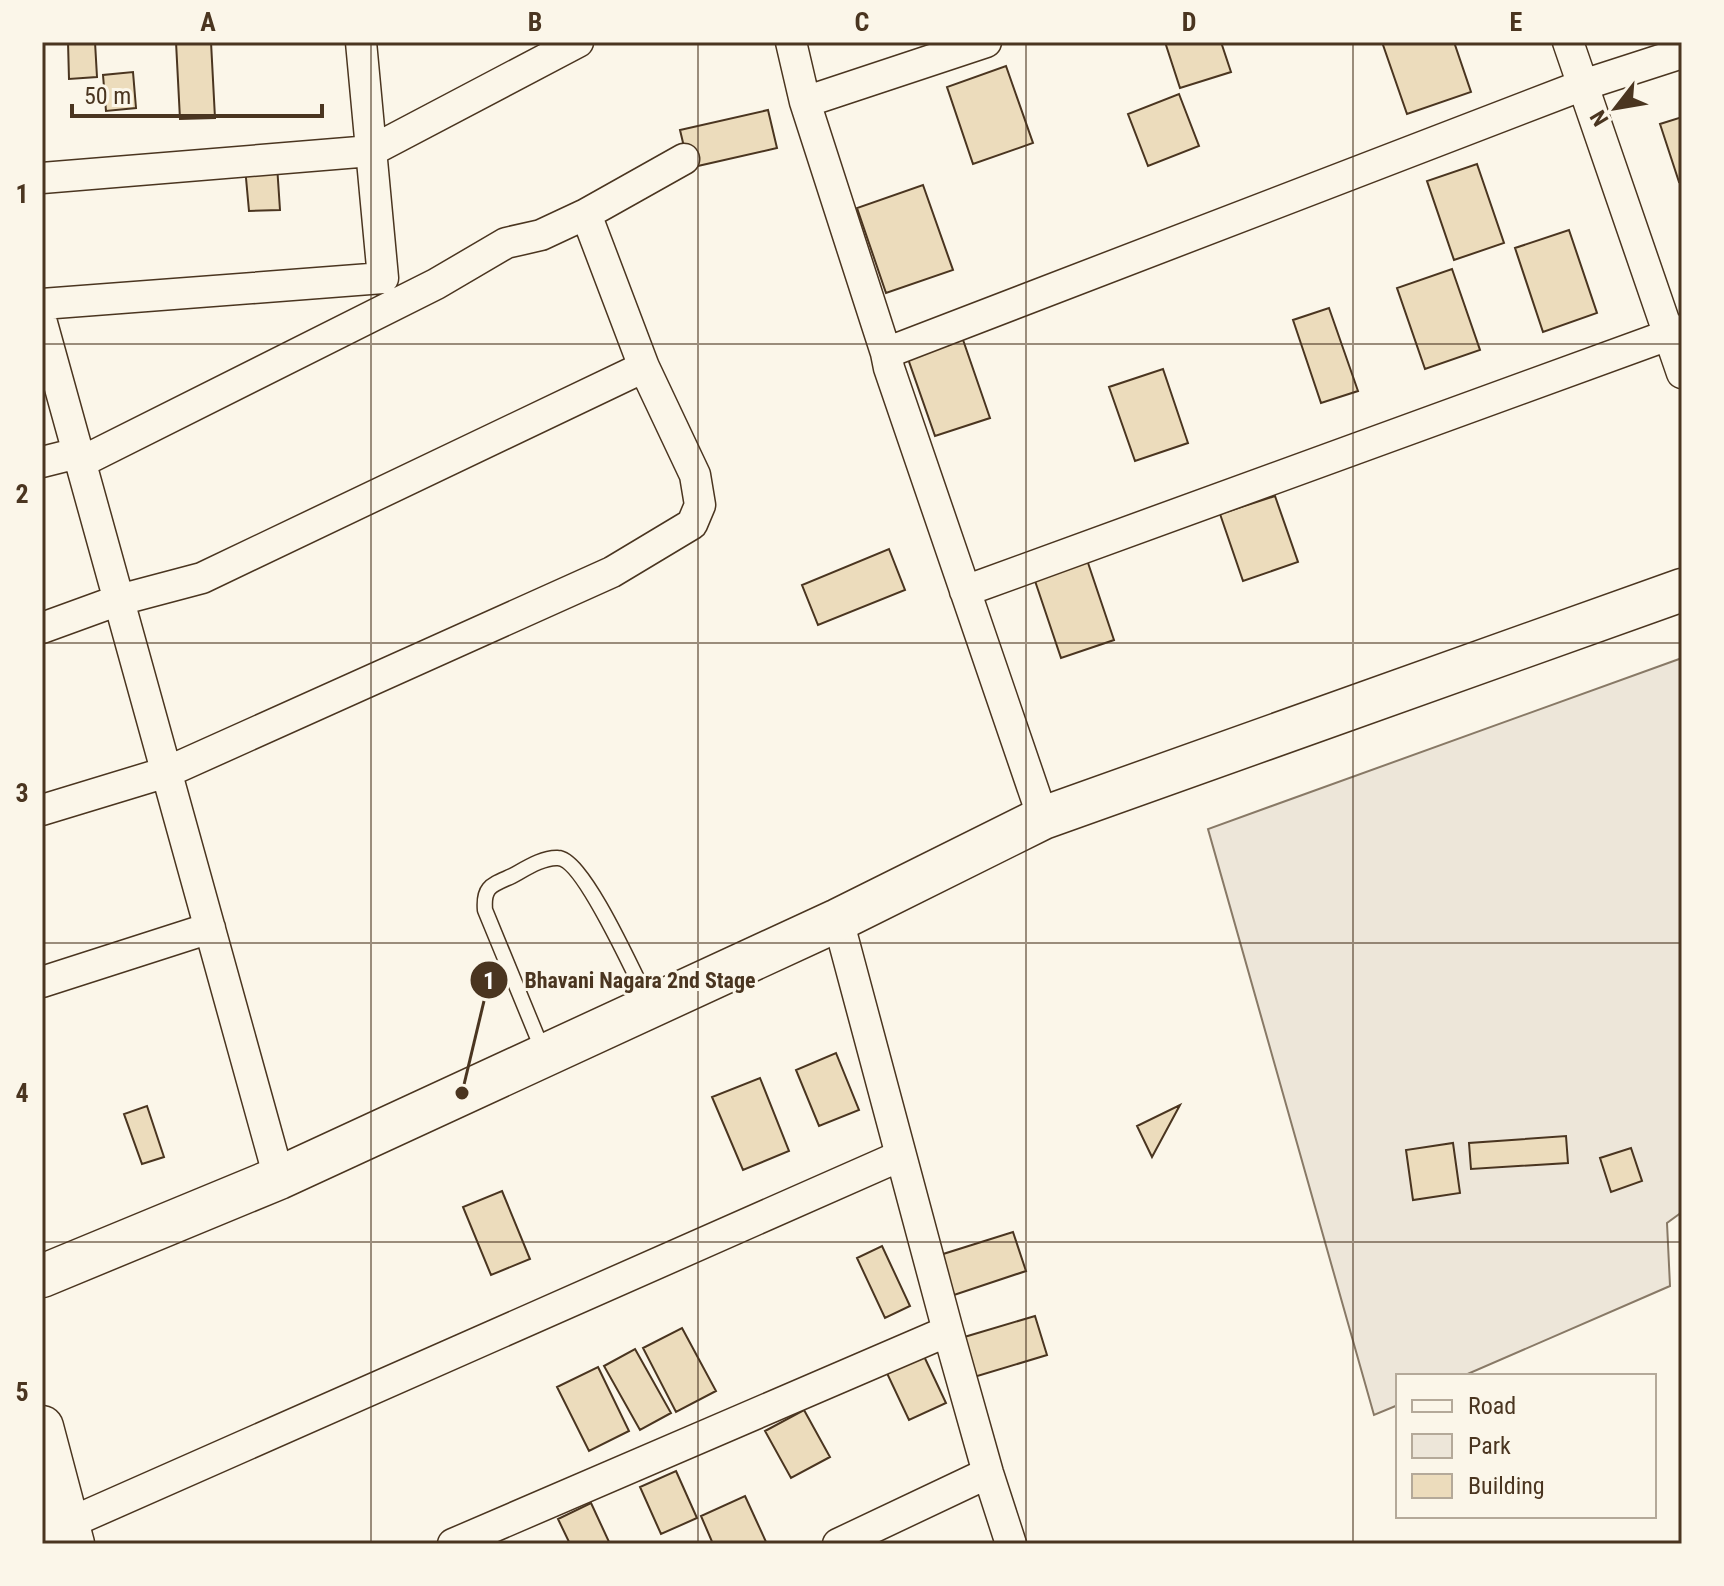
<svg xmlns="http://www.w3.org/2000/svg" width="1724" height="1586" font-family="'Roboto Condensed',sans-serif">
	<rect width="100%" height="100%" fill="#fbf6e9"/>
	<path fill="#ede6d9" stroke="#887966" stroke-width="2" d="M1682,658V1212L1667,1223L1670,1286L1463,1376H1398V1405L1374,1415L1208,829Z"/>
	<path fill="#ecdcbc" stroke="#4a3520" stroke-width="2" d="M68,42H95L97,77L69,79Z
		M176,42H211L215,118L180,119Z
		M1165,42H1221L1231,72L1180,88Z
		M1382,42H1454L1471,92L1407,114Z
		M1006,66L1033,143L973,164L947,87Z
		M133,72L136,108L106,111L103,75Z
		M1179,94L1199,146L1148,166L1128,114Z
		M768,110L777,148L689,168L680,130Z
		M1682,117V181L1679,182L1660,124Z
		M1477,164L1504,243L1454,260L1427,181Z
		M277,165L280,210L249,211L245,167Z
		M923,185L953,270L886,293L857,208Z
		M1569,230L1597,313L1543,332L1515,248Z
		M1452,269L1480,350L1425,369L1397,288Z
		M1329,308L1358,391L1321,403L1293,320Z
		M961,334L990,418L935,436L906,353Z
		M1163,369L1188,443L1135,461L1109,387Z
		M1275,496L1298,562L1243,581L1220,514Z
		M889,549L905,590L818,625L802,585Z
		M1086,557L1114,640L1061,658L1033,575Z
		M836,1053L859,1110L819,1126L796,1070Z
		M760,1078L789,1151L743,1170L712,1097Z
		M1180,1105L1152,1157L1137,1126Z
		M147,1106L164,1157L142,1164L124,1114Z
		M1566,1136L1568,1163L1471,1169L1469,1143Z
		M1453,1143L1460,1193L1413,1200L1406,1150Z
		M1631,1148L1642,1181L1611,1192L1600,1158Z
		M502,1191L530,1259L491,1275L463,1207Z
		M1013,1232L1026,1271L954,1295L940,1255Z
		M882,1246L910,1306L885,1318L857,1258Z
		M1035,1316L1047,1355L974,1377L961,1338Z
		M682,1328L716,1391L676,1412L643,1348Z
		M635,1349L671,1413L640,1430L604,1366Z
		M922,1352L946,1403L909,1420L885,1369Z
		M598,1367L629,1431L589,1451L557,1387Z
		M804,1410L830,1457L791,1478L765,1431Z
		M676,1471L697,1518L661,1534L640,1487Z
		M745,1496L767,1544H713L701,1516Z
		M591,1503L610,1544H570L558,1519Z"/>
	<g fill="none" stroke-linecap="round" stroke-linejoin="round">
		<defs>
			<path id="lane" d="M543,1051L485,910C483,886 492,885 512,876C525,869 543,857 558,858C584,859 636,978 649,1003"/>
			<path id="street" d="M791,42L805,102L886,353L889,368L1043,818
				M1568,42L1682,373
				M805,102L986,42
				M42,178L371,151L578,42
				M586,214L684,159
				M42,304L383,278L361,42
				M42,323L279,1178
				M886,353L1583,85L1682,53
				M42,462L78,453
				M965,591L1682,330
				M42,628L119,600L202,578L644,367
				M42,810L167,772L612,572L692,524L700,505L695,475L644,367L586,214L541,235L506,243L436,284L81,462
				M838,920L948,1331L988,1473L1011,1544
				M42,982L210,928
				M42,1531L67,1524L900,1156
				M453,1544L948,1331
				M838,1544L988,1473"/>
			<path id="secondary" d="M42,1276L279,1178L838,920L1043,818L1682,590
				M42,1427L73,1544"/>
		</defs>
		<use href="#lane" stroke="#4a3520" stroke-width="17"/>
		<use href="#street" stroke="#4a3520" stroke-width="33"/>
		<use href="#secondary" stroke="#4a3520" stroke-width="45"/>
		<use href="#lane" stroke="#fbf6e9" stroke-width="14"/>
		<use href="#street" stroke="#fbf6e9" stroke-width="30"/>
		<use href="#secondary" stroke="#fbf6e9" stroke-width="42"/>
	</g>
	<path fill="none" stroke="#4a3520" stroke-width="2" stroke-opacity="0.55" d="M371,42V1544M698,42V1544M1026,42V1544M1353,42V1544M42,344H1682M42,643H1682M42,943H1682M42,1242H1682"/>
	<path fill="none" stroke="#4a3520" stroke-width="3" d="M462 1093L489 980"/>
	<g fill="#4a3520" stroke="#fbf6e9" stroke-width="3">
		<circle cx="462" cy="1093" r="8"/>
		<circle cx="489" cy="980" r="20"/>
	</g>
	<g font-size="24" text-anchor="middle" font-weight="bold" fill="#fff">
		<text x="489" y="989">1</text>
	</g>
	<g font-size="22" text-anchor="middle" font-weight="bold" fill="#4a3520" stroke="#fbf6e9" stroke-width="6" stroke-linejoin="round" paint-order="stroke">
		<text x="640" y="988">Bhavani Nagara 2nd Stage</text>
	</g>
	<rect width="1724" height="1586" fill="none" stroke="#fbf6e9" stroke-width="88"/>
	<rect x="1396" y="1374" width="260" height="144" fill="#fbf6e9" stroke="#b4a999" stroke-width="2"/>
	<rect x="1412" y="1400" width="40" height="12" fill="#fbf6e9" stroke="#b4a999" stroke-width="2"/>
	<text x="1468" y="1414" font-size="24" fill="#4a3520">Road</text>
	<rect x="1412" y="1434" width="40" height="24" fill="#ede6d9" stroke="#b4a999" stroke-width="2"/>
	<text x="1468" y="1454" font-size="24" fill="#4a3520">Park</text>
	<rect x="1412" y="1474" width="40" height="24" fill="#ecdcbc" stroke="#b4a999" stroke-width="2"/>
	<text x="1468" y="1494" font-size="24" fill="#4a3520">Building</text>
	<g transform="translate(1616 108) rotate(239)" stroke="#fbf6e9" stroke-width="6" paint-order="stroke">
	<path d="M0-6L14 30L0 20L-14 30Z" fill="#4a3520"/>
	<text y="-12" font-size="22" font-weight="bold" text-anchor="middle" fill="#4a3520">N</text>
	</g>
	<path d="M72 104v12h250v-12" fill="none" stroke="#4a3520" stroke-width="4"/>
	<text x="84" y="104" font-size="24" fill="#4a3520" stroke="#fbf6e9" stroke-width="6" paint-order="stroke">50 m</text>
	<rect x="44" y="44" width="1636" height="1498" fill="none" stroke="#4a3520" stroke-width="3"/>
	<g font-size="26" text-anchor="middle" font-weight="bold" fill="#4a3520">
		<text x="208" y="31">A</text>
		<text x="535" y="31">B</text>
		<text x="862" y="31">C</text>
		<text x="1189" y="31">D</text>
		<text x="1516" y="31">E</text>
		<text x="22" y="203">1</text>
		<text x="22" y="503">2</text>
		<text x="22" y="802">3</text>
		<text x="22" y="1102">4</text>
		<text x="22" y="1401">5</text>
	</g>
</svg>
